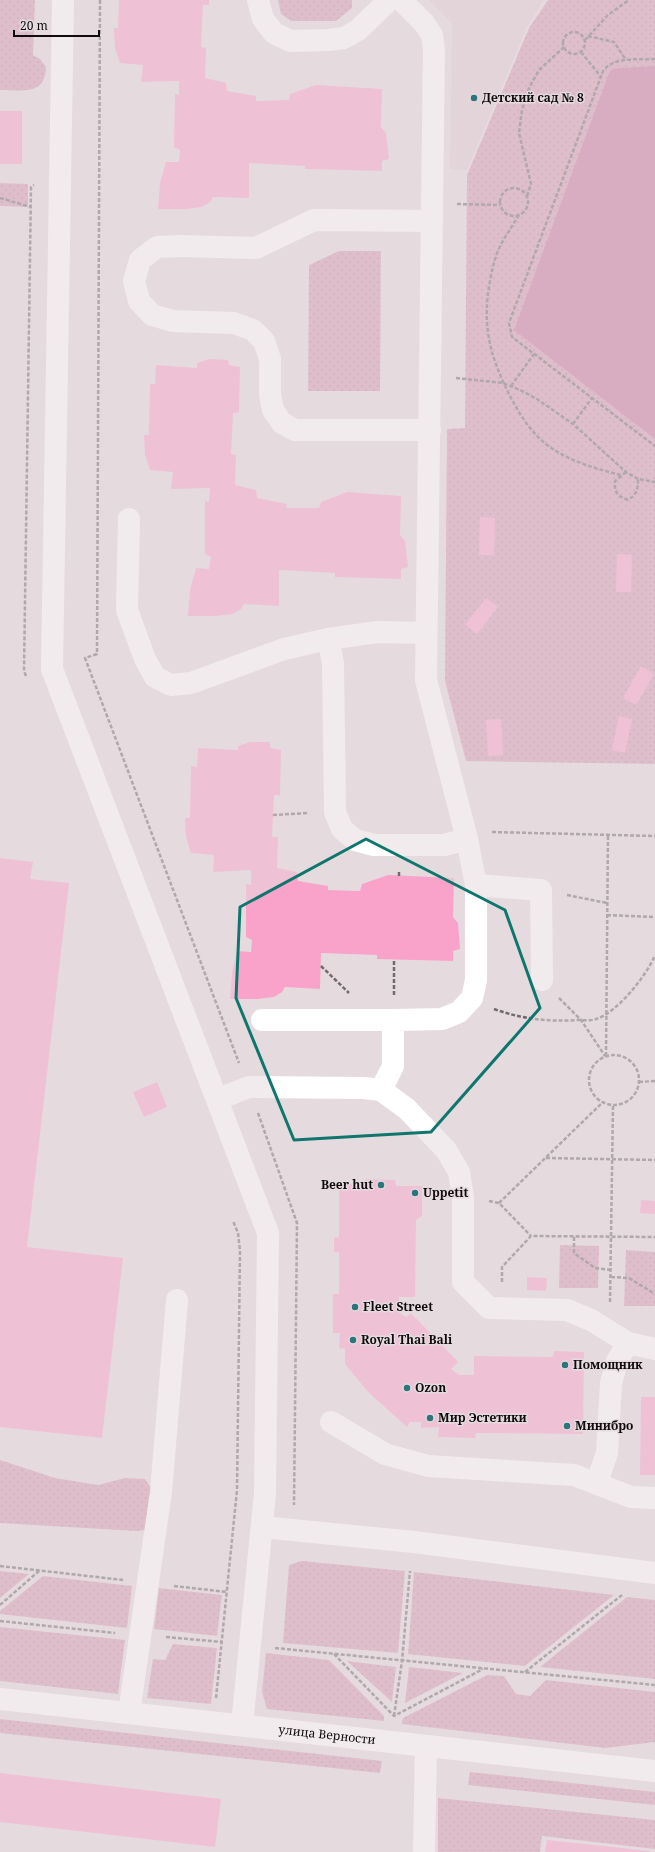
<svg xmlns="http://www.w3.org/2000/svg" width="655" height="1852" font-family="'Noto Serif',serif">
	<defs>
		<pattern id="green-dots" width="8" height="8" patternUnits="userSpaceOnUse"><rect width="8" height="8" fill="#d89cb6"/><path d="M2 2h.1M6 6h.1" fill="none" stroke="#b8859b" stroke-width="1.8" stroke-linecap="round"/></pattern>
	</defs>
	<rect width="100%" height="100%" fill="#e5dbdf"/>
	<path fill="#dfcdd4" d="M429,0H544L527,27L467,170L450,169L452,24Z"/>
	<path fill="url(#green-dots)" d="M0,0H35L33,55L40,59L46,67C45,96 23,90 0,90Z
		M278,0H352V8L336,21H291L281,14Z
		M548,0H655V764L466,761L445,681L447,429L465,428L467,175L529,28Z
		M0,183L28,184V207L0,206Z
		M339,251H381L380,391H308L309,265Z
		M560,1245L599,1246L598,1288H559Z
		M626,1250L655,1252V1306H624Z
		M0,1460L55,1478L98,1485L125,1478L145,1479L153,1491L145,1530L136,1531L0,1523Z
		M302,1561L405,1571L398,1653L283,1643L289,1565Z
		M0,1571L29,1574L0,1598Z
		M414,1572L614,1595L525,1666L408,1654Z
		M43,1576L132,1586L127,1628L0,1614V1611Z
		M159,1588L222,1595L217,1636L154,1629Z
		M627,1597L655,1600V1679L540,1667Z
		M0,1627L125,1640L118,1694L0,1681Z
		M173,1644L217,1648L211,1704L147,1698L153,1659L165,1660Z
		M266,1653L329,1660L384,1716V1721L267,1709L262,1692Z
		M347,1661L396,1667L392,1702Z
		M409,1667L463,1673L405,1703Z
		M487,1675L504,1676L516,1694L530,1696L546,1680L655,1692V1742L605,1748L402,1724L403,1718Z
		M0,1719L382,1761L380,1773L0,1733Z
		M470,1772L655,1792V1805L468,1785Z
		M438,1798L655,1820V1849L542,1836L540,1852H438Z"/>
	<path fill="#c9779d" d="M655,66V439L514,330L609,73L612,69L618,68Z"/>
	<path fill="#faa3ca" d="M119,0H209V5H203L201,47L206,48L205,78L226,83L227,91L256,96V101L289,100L290,94L316,85L382,89L381,127L386,133L389,159L382,161V171L305,169V166L249,163V198L213,197L210,202L202,207L186,209H158L160,183L166,162H179L180,150L174,147L175,94L179,95V81L141,82L143,65L120,63L115,48L114,28H118Z
		M0,111H22V164H0Z
		M209,359L228,360L229,365L240,367L239,412L233,413L231,454L236,455L235,485L256,490L257,498L287,504L286,508H319L321,502L347,492L401,496L400,535L405,541L408,567L401,569V579L335,577V573L279,570V606L244,604L241,609L232,614L216,616H188L190,590L196,568L209,569L211,557L205,554V501L209,502L210,488L171,489L173,472L150,470L145,455L144,435H149L150,384H155L156,365L197,368V363Z
		M480,517L495,518L494,555H479Z
		M617,554L632,555L631,592H616Z
		M486,598L498,607L477,634L465,625Z
		M641,666L654,674L636,705L623,698Z
		M619,716L632,719L625,753L612,750Z
		M501,719L503,755L488,756L486,720Z
		M250,742H270V748L281,750L280,795H274L273,815L272,837H278L277,868L297,872L298,881L328,886V890L360,891L362,884L388,875L454,878L453,917L458,923L460,949L453,951V961L377,959V955L321,953L320,989L285,987L282,992L274,997L258,999H230L232,972L237,951L251,952L252,940L246,937V884L251,885V870L213,872L214,855L191,853L186,837L185,818H190L191,766L197,767L198,748L238,750V746Z
		M0,858L33,862L30,879L69,883L27,1247L123,1258L102,1438L0,1427Z
		M157,1082L167,1107L144,1117L133,1092Z
		M366,1179L395,1180L396,1186H422V1216L416,1220L415,1297H399V1312L406,1317L411,1313L458,1362L451,1369L459,1375H474V1356L553,1357L554,1351L584,1352L583,1434L476,1433L475,1438L438,1437L439,1427L421,1428V1422H410L407,1427L368,1392L345,1364V1349L339,1348L340,1333H333V1294H339V1252H334V1238L339,1237V1184H366Z
		M641,1200L655,1201V1214L640,1213Z
		M527,1277L547,1278L546,1291L527,1290Z
		M641,1397H655V1475H640Z
		M0,1773L221,1799L215,1847L0,1822Z
		M547,1840L649,1851V1852H545Z"/>
	<g fill="none" stroke-linecap="round" stroke-linejoin="round">
		<path stroke="#726b6e" stroke-width="2.5" stroke-dasharray="4 2" stroke-linecap="butt" d="M100,0L97,654L85,658L239,1063
			M563 43a11 11 0 1 1 22 0a11 11 0 1 1-22 0Z
			M588,36L614,42L626,60
			M585,40L608,15L629,0
			M581,52L601,77
			M655,59C638,60 614,56 603,71L509,323L512,337L655,446
			M500 202a14 14 0 1 1 28 0a14 14 0 1 1-28 0Z
			M527,196L531,184L519,133L522,110L529,88L539,70L564,47
			M0,198L31,207
			M457,204L500,205
			M519,215C513,225 506,235 500,246C495,257 492,269 490,281C482,323 489,354 508,392C518,412 531,434 550,447C571,462 597,469 621,475
			M456,378L503,383L520,390L537,399L573,424L626,472L638,479L655,482
			M511,386L534,354
			M573,424L592,398
			M626,472L615,481C614,492 617,496 628,500C637,494 638,489 638,479
			M26,676L24,671L31,187L34,185
			M273,815L309,813
			M492,832L655,836
			M399,876V870
			M567,895L607,903
			M607,915L655,917
			M321,966L349,993
			M394,995V959
			M559,998L581,1020L605,1056
			M494,1009C522,1019 548,1022 578,1020C584,1020 591,1021 596,1019C617,1013 647,975 655,955
			M589 1080a25 25 0 1 1 50 0a25 25 0 1 1-50 0Z
			M606,1056L608,835
			M639,1082L655,1081
			M258,1113L297,1223L294,1505
			M546,1158L655,1160
			M489,1201L499,1203L531,1236
			M499,1203L603,1102
			M574,1237V1253L595,1268L611,1270
			M611,1277L629,1278L655,1294
			M502,1282V1267L531,1236L655,1237
			M610,1302L613,1105
			M0,1566L123,1580
			M174,1586L227,1592
			M0,1605L39,1571
			M0,1621L115,1633
			M166,1637L222,1642
			M275,1648L655,1685
			M334,1654L394,1716L483,1669
			M525,1672L622,1595
			M216,1698L237,1490L240,1251L238,1233L233,1221
			M394,1716L402,1661L410,1571"/>
		<g stroke="#fff" stroke-width="22">
			<path d="M63,0L52,669L268,1233L265,1493L242,1725"/>
			<path d="M258,0L263,19L274,33L290,41L329,40L344,38L358,30L389,0"/>
			<path d="M430,430H295L282,423L273,410L270,395V359L264,341L253,330L234,323L173,321L152,315L139,301L134,281L140,260L157,247L180,246L256,248L314,220L432,221"/>
			<path d="M129,519L127,610L145,659L155,677L171,685L191,683L284,649L328,639L378,632L426,633"/>
			<path d="M328,639L333,663L335,812L342,829L355,840L374,845H444L467,839"/>
			<path d="M476,885L541,890L542,980"/>
			<path d="M262,1020H393"/>
			<path d="M381,1090L393,1066V1020L442,1019L459,1012L472,998L476,980V885L467,839L426,680L434,50L432,35L424,23L401,0"/>
			<path d="M218,1099L249,1087L364,1088L381,1090L407,1109L446,1150L459,1172L463,1197V1282L489,1308L567,1310L591,1320L628,1343L655,1349"/>
			<path d="M331,1422L385,1454L428,1466L574,1475L631,1497L655,1498"/>
			<path d="M597,1482L607,1453L611,1383L617,1361L628,1343"/>
			<path d="M262,1527L414,1542L655,1573"/>
			<path id="s1" d="M0,1699L655,1771"/>
			<path d="M129,1713L161,1492L177,1300"/>
			<path d="M424,1852L426,1746"/>
		</g>
	</g>
	<path d="M0 0H655V1852H0ZM366,839L505,910L540,1008L431,1132L294,1140L236,998L240,907Z" fill="#e5dbdf" fill-opacity=".55" fill-rule="evenodd"/>
	<path fill="none" stroke="#0f766e" stroke-width="3" stroke-linejoin="round" d="M366,839L505,910L540,1008L431,1132L294,1140L236,998L240,907Z"/>
	<g fill="#2c757a" stroke="#e5dbdf" stroke-width="1.5">
		<circle cx="474" cy="98" r="4"/>
		<circle cx="381" cy="1185" r="4"/>
		<circle cx="415" cy="1193" r="4"/>
		<circle cx="355" cy="1307" r="4"/>
		<circle cx="353" cy="1340" r="4"/>
		<circle cx="565" cy="1365" r="4"/>
		<circle cx="407" cy="1388" r="4"/>
		<circle cx="430" cy="1418" r="4"/>
		<circle cx="567" cy="1426" r="4"/>
	</g>
	<g text-anchor="middle" stroke-width="3" stroke-linejoin="round" paint-order="stroke">
		<g font-size="12" font-weight="bold" fill="#100c0e" stroke="#e5dbdf" text-anchor="start">
			<text x="482" y="102">Детский сад № 8</text>
			<text x="373" y="1189" text-anchor="end">Beer hut</text>
			<text x="423" y="1197">Uppetit</text>
			<text x="363" y="1311">Fleet Street</text>
			<text x="361" y="1344">Royal Thai Bali</text>
			<text x="573" y="1369">Помощник</text>
			<text x="415" y="1392">Ozon</text>
			<text x="438" y="1422">Мир Эстетики</text>
			<text x="575" y="1430">Минибро</text>
		</g>
		<g font-size="12" fill="#100c0e" stroke="#e5dbdf">
			<text dy="4" stroke="none"><textPath href="#s1" startOffset="329">улица Верности</textPath></text>
		</g>
	</g>
	<path d="M14 30v6h85v-6" fill="none" stroke="#100c0e" stroke-width="2"/>
	<text x="20" y="30" font-size="12" fill="#100c0e" stroke="#e5dbdf" stroke-width="3" paint-order="stroke">20 m</text>
</svg>
